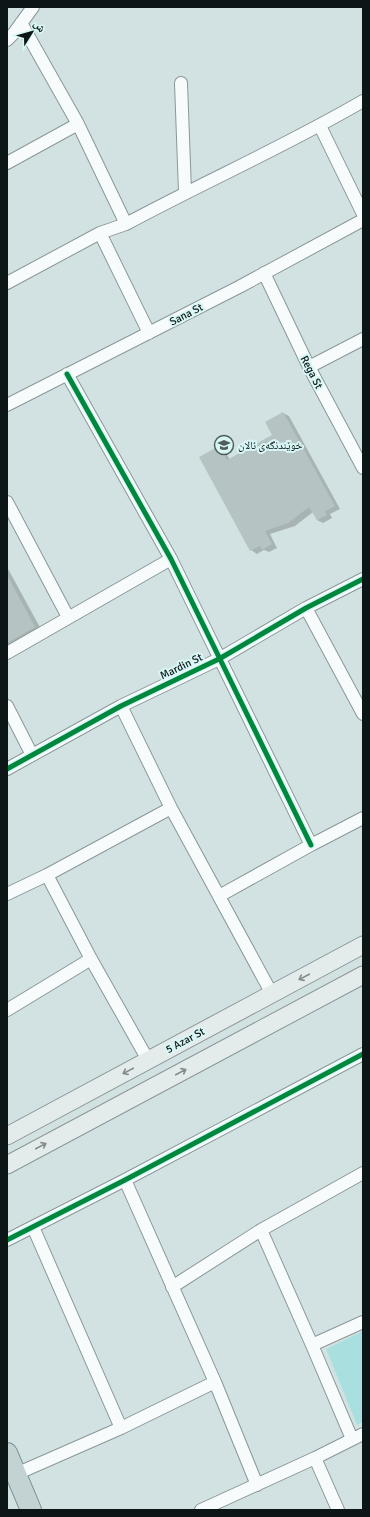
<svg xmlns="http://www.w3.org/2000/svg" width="370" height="1517" font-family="Signika,'Noto Naskh Arabic',sans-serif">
	<rect width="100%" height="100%" fill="#d2e2e2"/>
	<path fill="#a9dfdf" d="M363,1331V1422L357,1425L326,1349Z"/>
	<path fill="#0003" d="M283,413L289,416L340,509L330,514L332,518L323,523L317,520L313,512L295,526L270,534L277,548L269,552L264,550L257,554L251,550L219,447L225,451L230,460L274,436L266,422Z
		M7,567L42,631L7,650Z"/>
	<path fill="#b6c3c3" d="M283,412L335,506L325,511L327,515L317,520L309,507L288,523L265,531L272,544L262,550L260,546L250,551L199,457L219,446L227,460L272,435L265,422Z
		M7,575L35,627L7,643Z"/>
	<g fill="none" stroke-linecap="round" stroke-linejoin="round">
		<defs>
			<path id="minor" d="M7,40L14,33L33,7
				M181,83L185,192
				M320,126L363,214
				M7,163L78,124
				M126,224C204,182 286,146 363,101
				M100,233L149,333
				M264,273L309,367L363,468
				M7,283L100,233L126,224L78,124L21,23
				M309,367L363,339
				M67,374L171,559L311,845
				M7,405L239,287L363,220
				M7,502L68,617
				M306,608L363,714
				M7,653L171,559
				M7,706L32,755
				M121,706L171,808L272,994
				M7,769L121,706L219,659L306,608L363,579
				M47,875L91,959L148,1060
				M7,894L47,875L171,808
				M219,896L311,845L363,818
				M7,1010L91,959
				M125,1180L215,1382L257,1485
				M33,1227L121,1428
				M261,1230L312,1345L352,1439
				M7,1240L125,1180L363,1054
				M172,1287L261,1230L363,1173
				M312,1345L363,1322
				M315,1458L338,1510
				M16,1474L121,1428L215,1382
				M201,1510L315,1458L363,1434"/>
			<path id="secondary" d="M7,1136L363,945
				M7,1165L363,975"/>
			<path id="trunk" d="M7,1453L31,1510"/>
		</defs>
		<use href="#minor" stroke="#8a9797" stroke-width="14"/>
		<use href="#secondary" stroke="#8a9797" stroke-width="19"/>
		<use href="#trunk" stroke="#769191" stroke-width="22"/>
		<use href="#minor" stroke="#f8fbfb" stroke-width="12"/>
		<use href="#secondary" stroke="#e4ebeb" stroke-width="17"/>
		<use href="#trunk" stroke="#c3d3d4" stroke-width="20"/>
		<defs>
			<path id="cycleway" d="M67,374L171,559L311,845
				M7,769L121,706L219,659L306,608L363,579
				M7,1240L125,1180L363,1054"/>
		</defs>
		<use href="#cycleway" stroke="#d8f6f6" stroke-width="8"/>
		<use href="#cycleway" stroke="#00873e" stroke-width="5"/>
	</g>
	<defs><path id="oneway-shaft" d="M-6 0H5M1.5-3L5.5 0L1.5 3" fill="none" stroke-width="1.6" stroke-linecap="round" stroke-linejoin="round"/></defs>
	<g stroke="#838b8b">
		<use href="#oneway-shaft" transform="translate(304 977) rotate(152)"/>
		<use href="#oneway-shaft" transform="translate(128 1071) rotate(152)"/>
		<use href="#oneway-shaft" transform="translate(181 1072) rotate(-28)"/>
		<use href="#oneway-shaft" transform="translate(41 1146) rotate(-28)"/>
	</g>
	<defs>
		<symbol id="school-ring" viewBox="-11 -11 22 22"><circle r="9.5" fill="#d8f6f6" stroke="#515d5d" stroke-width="1.5"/><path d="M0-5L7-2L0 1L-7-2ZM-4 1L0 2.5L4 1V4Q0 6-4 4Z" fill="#515d5d"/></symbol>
	</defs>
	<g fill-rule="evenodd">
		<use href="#school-ring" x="213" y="434" width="22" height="22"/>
	</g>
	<g text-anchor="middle" stroke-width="4" stroke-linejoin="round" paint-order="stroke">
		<g font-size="11" fill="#0c1616" stroke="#d8f6f6">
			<text transform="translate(186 314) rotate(-27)" y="4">Sana St</text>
			<text transform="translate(312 372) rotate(63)" y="4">Rega St</text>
			<text transform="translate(181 666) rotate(-26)" y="4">Mardin St</text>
			<text transform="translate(185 1040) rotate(-28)" y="4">5 Azar St</text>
		</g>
		<g font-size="11" fill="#0c1616" stroke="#d8f6f6" text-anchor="start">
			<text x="238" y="449">خوێندنگەی ئالان</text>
		</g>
	</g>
	<rect width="370" height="1517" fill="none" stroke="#0c1616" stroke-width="16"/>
	<g transform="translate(32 32) rotate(53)" stroke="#d8f6f6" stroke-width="3" paint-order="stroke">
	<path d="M0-3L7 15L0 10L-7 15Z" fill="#0c1616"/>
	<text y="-6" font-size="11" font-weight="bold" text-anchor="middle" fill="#0c1616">ش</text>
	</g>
</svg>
